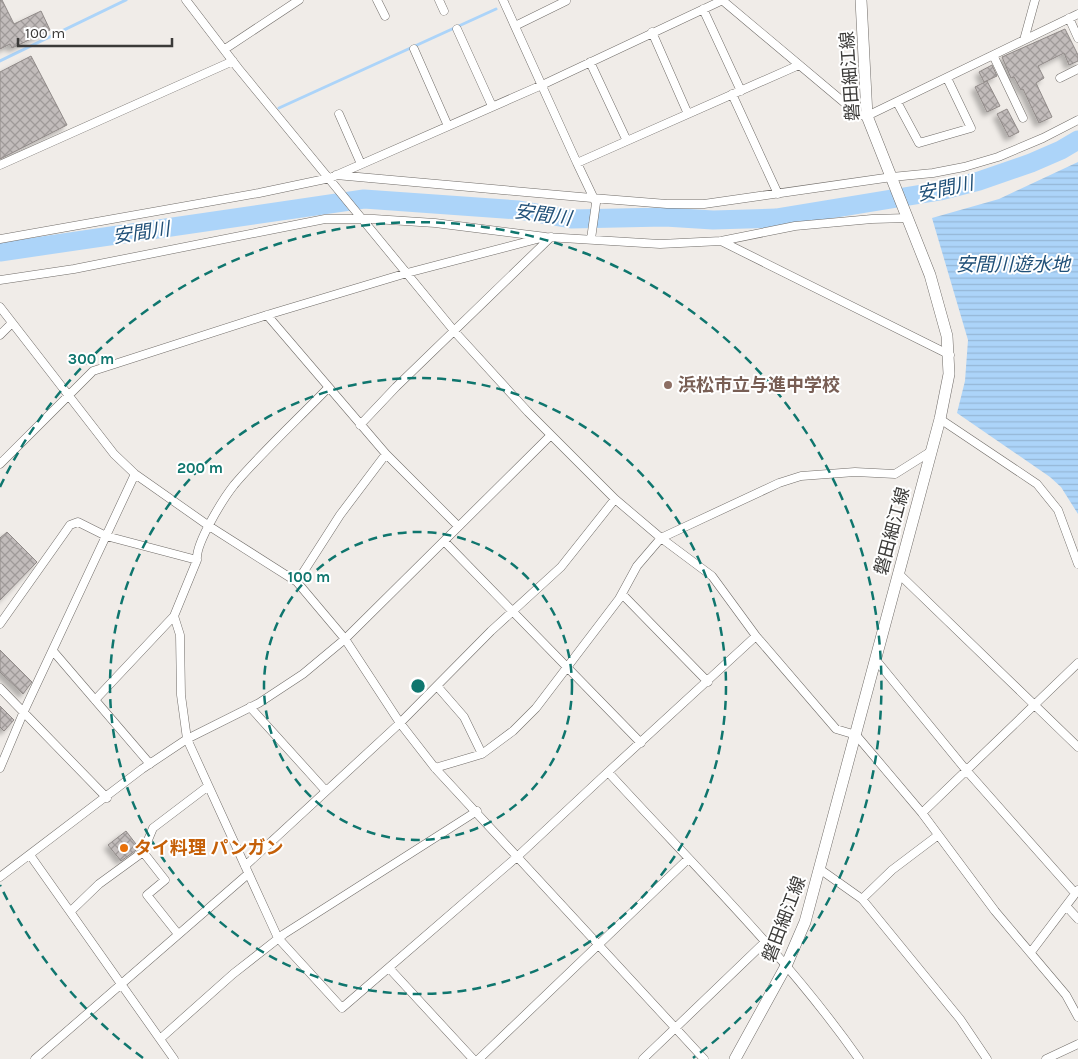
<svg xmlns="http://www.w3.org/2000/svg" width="1078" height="1059" font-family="Karla,'Noto Sans JP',sans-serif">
	<defs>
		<pattern id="water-rules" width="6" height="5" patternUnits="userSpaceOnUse" patternTransform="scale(1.25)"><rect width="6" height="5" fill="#acd4f9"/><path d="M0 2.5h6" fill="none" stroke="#95b7d6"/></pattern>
		<pattern id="building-cross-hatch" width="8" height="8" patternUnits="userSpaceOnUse" patternTransform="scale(1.25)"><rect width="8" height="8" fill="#c2bcbb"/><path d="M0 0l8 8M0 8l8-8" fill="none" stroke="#9f9a99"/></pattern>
		<filter id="shadow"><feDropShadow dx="-4" dy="4" stdDeviation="2.5" flood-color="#0004"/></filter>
	</defs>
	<rect width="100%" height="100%" fill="#f0ece8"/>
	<path fill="url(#water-rules)" d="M1078,162V514L1061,487L1050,477L957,413L965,381L968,340L932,218L999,199Z"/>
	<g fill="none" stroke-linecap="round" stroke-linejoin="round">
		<path stroke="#acd4f9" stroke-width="3" d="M0,61L126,0
			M279,108L496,9"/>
		<path stroke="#acd4f9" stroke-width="19" d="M0,252L364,199L519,210L571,219L665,217L713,220L776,218L940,191L979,181L1031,163L1061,150L1078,140"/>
	</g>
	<path fill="url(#building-cross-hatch)" stroke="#908a88" filter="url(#shadow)" d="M0,0H2L14,24L41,11L50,30L12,48L10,44L0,49Z
		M1065,29L1078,55V61L1069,65L1064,53L1038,66L1044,78L1036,83L1052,117L1039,123L1023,89L1021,90L1014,77L1011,78L1002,57Z
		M31,56L67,125L0,159V72Z
		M992,65L997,76L984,82L979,72Z
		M987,81L1000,106L987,112L975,87Z
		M1007,109L1019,132L1009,137L997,114Z
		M7,532L37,562L0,600V538Z
		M0,650L32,682L23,694L0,672Z
		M0,706L14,720L4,731L0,727Z
		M126,831L139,848L121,861L108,845Z"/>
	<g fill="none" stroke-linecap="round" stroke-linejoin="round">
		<defs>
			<path id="street" d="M186,0L238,68L455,332L528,412L615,499L661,538L712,576L756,636L836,729L856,735L873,755L922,813L995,911L1066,995L1078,1017
				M377,0L385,16
				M439,0L444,11
				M503,0L577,163L799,65
				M722,0L859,115L867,116L1078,14
				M703,9L741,91
				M1069,18L1078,38
				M515,26L566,1
				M457,29L492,106
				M652,32L688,114
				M1024,40L1035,0
				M225,49L299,0
				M414,49L448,126
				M993,55L1023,118
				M590,62L627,141
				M1060,78L1078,69
				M732,94L778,194
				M897,102L919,143L971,128L947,78
				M339,114L361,164
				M577,163L596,203L591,239
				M0,165L233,61
				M336,175L592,198L667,204H704L892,177L933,173L964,167L998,157L1043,138L1078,120
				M0,239L259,193L330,178L542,85L723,0
				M721,241L950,355
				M0,280L74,269L325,219H374L435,223L546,237L660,244L721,241L795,226L872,219L908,218
				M0,307L114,454L135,474L209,526L297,582L345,639L400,723L435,768L704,1059
				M267,315L386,454L458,526
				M0,335L12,323
				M328,388C297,420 263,451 234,485C223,499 195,544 197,560L174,616L180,635L181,695L187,739L278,938L342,1008L518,856L608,772C694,866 786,955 859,1059
				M940,419L1037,484L1058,510L1078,564
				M360,425L396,387L551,237
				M0,464L93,371L267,315L407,273L541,238
				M444,541L641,743
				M899,574L1078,747
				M297,582L340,515L386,454
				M622,594L708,682
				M0,624L63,535L70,525L78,522L106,536L197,560
				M53,651L150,764
				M876,660L966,770L1075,893
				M437,686L464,717L482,754
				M0,688L107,798
				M95,700L174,616
				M250,707L325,790
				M0,768L24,711L135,474
				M435,768L482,754L513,731L536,708L619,599L637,566L661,538L779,483L801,476L855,472L895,474L930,452
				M608,772L756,636
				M922,813L1078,663
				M143,852L165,880L147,895L178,934
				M30,855L174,1059
				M245,866L400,723L491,631L561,567L615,499
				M821,870L862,899L960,1019L987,1059
				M0,877L142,769L187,739L259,703L303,674L345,639L551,435
				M862,899L892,870L937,836
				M1067,907L1078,919
				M71,911L99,884L143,852L153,828L207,787
				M1031,952L1078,890
				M389,968L473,1059
				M160,1039L233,974L284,934L477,811
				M35,1059L248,874
				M479,1059L688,859
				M643,1059L766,941
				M1046,1059L1078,1044"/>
			<path id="secondary" d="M735,1059L786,966L805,922L940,419L949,374L947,336L930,275L867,116L861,0"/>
		</defs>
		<use href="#street" stroke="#706c68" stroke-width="9"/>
		<use href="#secondary" stroke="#706c68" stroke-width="12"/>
		<use href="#street" stroke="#fff" stroke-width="8"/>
		<use href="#secondary" stroke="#fff" stroke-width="11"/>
	</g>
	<g fill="none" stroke="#0f766e" stroke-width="2.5" stroke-dasharray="9 6">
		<circle cx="418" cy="686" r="154"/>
		<circle cx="418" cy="686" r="308"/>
		<path d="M143 1058A463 463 0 0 1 0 885M0 487A463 463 0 1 1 693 1058"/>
	</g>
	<circle fill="#8d6e63" stroke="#fff" stroke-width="2" cx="668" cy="385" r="5"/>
	<circle fill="#e8710a" stroke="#fff" stroke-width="2" cx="124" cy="848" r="5"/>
	<g text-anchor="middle" stroke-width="4" stroke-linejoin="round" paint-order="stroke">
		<g font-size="18" fill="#3b3a38" stroke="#fff">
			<text transform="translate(850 76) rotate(-94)" y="6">磐田細江線</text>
			<text transform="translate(892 531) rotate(-75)" y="6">磐田細江線</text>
			<text transform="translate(784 919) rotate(-69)" y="6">磐田細江線</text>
		</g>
		<g font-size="18" font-weight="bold" fill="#785e54" stroke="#fff" text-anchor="start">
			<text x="678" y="391">浜松市立与進中学校</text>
		</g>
		<g font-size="18" font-weight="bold" fill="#c56008" stroke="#fff" text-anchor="start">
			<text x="134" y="854">タイ料理 パンガン</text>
		</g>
		<g font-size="19" font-style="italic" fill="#205078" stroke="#fff">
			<text transform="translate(945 188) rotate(-12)" y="7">安間川</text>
			<text transform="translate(543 214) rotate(8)" y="7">安間川</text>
			<text transform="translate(141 232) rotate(-8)" y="7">安間川</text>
			<text x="1013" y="271">安間川遊水地</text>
		</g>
	</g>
	<circle cx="418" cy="686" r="8" fill="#0f766e" stroke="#fff" stroke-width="2.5"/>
	<g font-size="15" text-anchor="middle" font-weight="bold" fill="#0f766e" stroke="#fff" stroke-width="4" stroke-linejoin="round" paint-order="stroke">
		<text x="91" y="364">300 m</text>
		<text x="200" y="473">200 m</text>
		<text x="309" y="582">100 m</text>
	</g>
	<path d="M18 38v8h154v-8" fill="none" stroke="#3b3a38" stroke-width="2.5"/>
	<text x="25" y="38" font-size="15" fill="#3b3a38" stroke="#ffffff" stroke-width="4" paint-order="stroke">100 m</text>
</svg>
